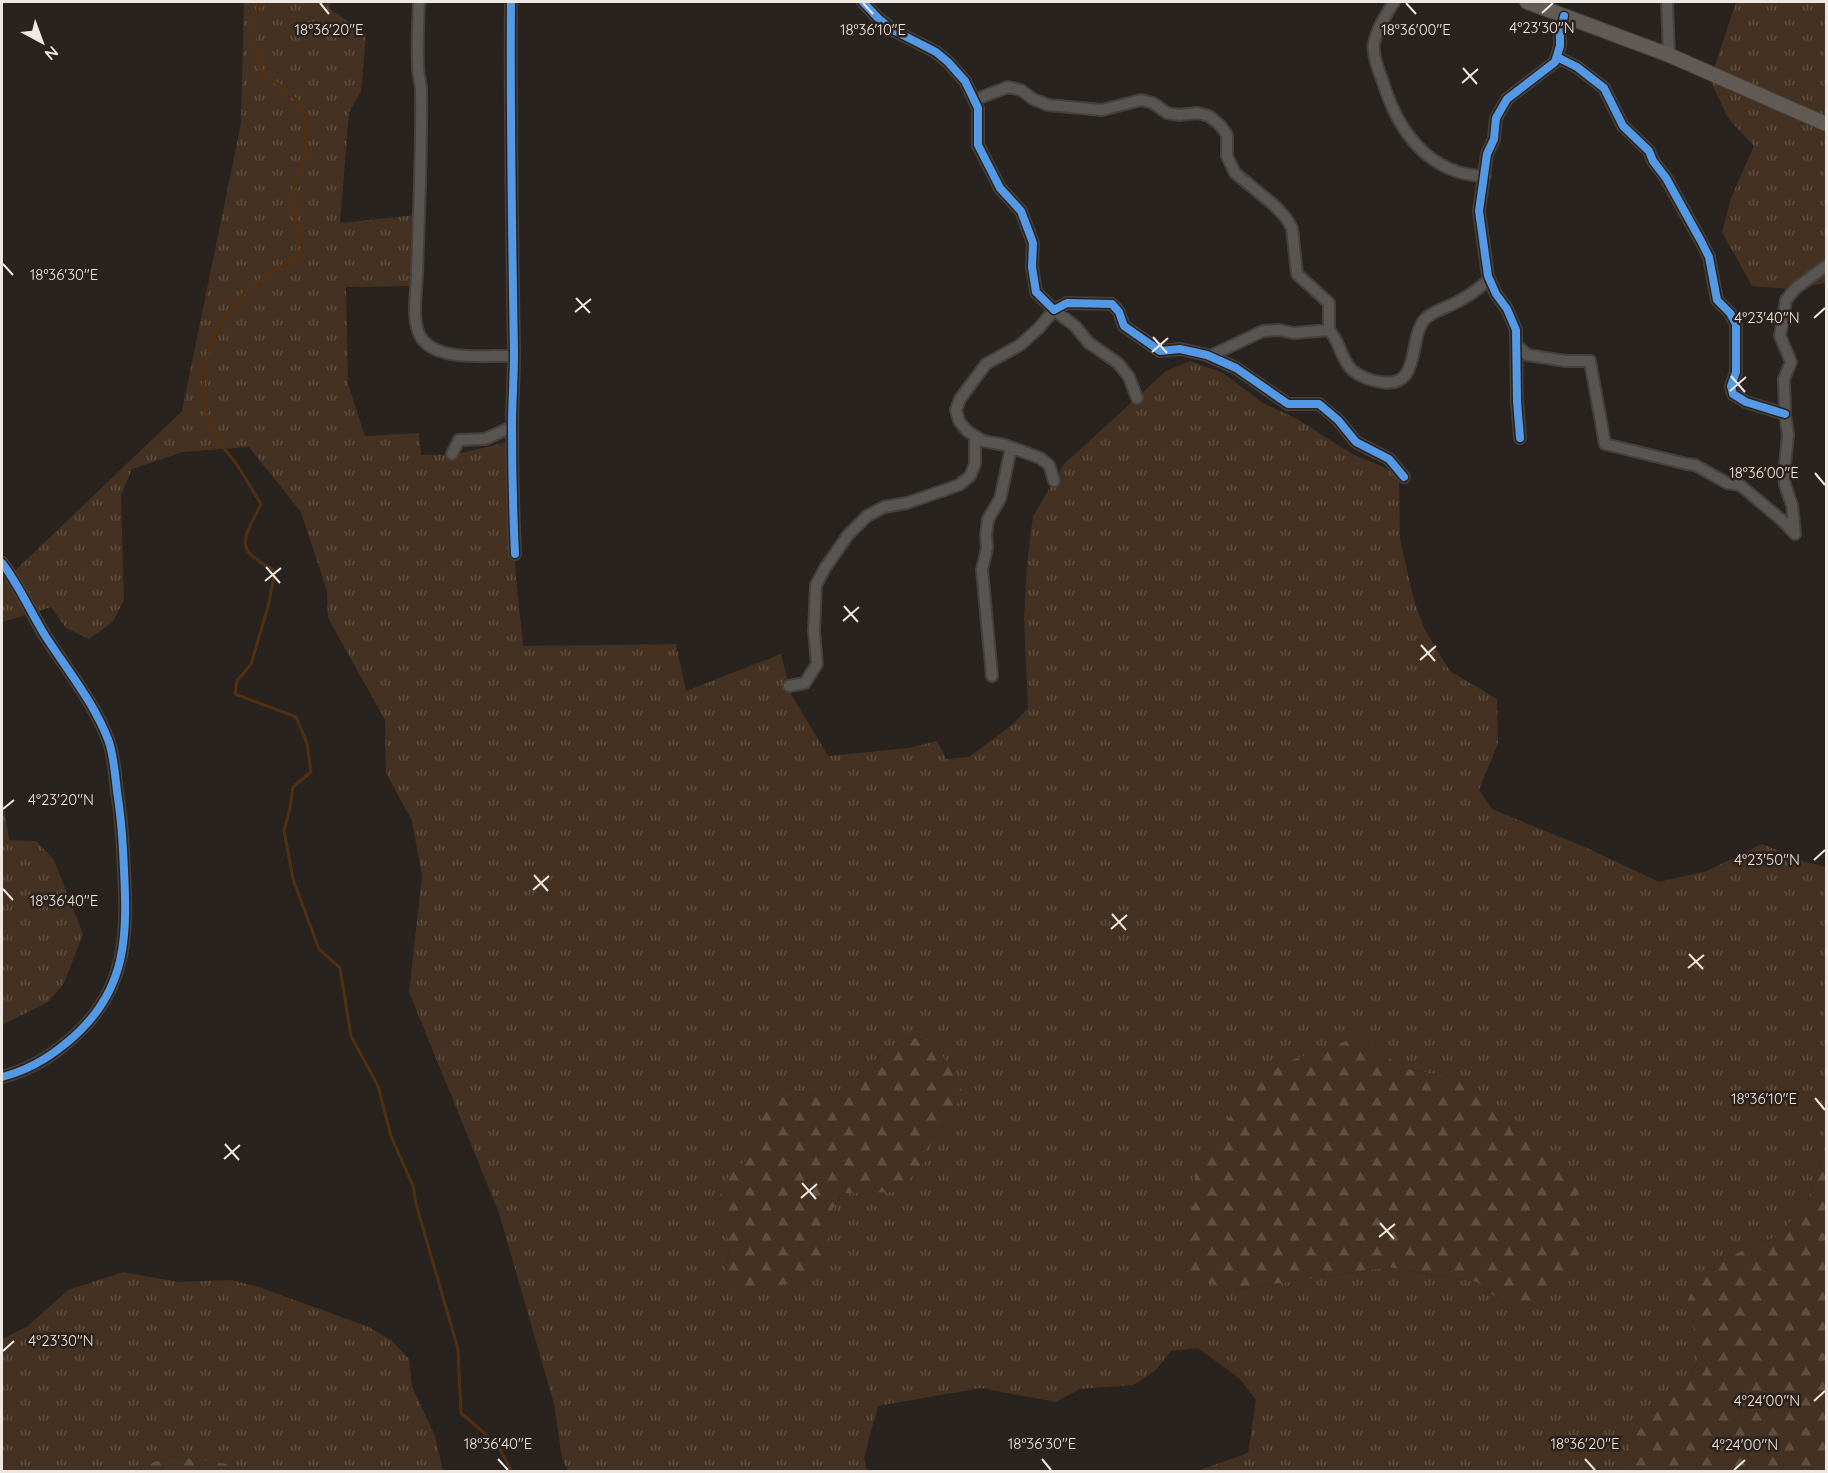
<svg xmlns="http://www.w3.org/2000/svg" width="1828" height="1473" font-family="Quicksand,sans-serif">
	<defs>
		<pattern id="grass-tufts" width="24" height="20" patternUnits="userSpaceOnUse" patternTransform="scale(1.5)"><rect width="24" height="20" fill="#443121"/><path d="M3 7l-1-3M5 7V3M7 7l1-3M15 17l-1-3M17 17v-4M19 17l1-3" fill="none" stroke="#5f4f41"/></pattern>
		<pattern id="forest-firs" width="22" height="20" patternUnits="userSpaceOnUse" patternTransform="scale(1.5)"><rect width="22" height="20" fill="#443121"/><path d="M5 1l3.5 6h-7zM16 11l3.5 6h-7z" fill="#5f4f41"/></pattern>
	</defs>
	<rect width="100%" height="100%" fill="#28231f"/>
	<path fill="url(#grass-tufts)" fill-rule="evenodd" d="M244,2H330V9L366,34L361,92L349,112L340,223L416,215L410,286L346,287L348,384L365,436L419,433L421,455L458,454L507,442L516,578L523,646L676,644L686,691L781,654L791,694L828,756L909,748L937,741L946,759L969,757L1012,725L1028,708L1024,619L1027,564L1033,516L1064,464L1166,371L1190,361L1223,373L1263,403L1299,420L1352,454L1384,467L1399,478L1400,539L1414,601L1425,630L1450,671L1497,699L1498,743L1479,790L1492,809L1587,848L1659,882L1707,871L1762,844L1806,862L1826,867V1143L1808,1200L1794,1218L1776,1237L1725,1258L1687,1302L1700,1354L1689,1381L1646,1420L1631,1442L1624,1467L1620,1471H1197L1248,1453L1256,1400L1240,1379L1198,1348L1171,1351L1155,1371L1133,1385L1080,1389L1056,1402L981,1388L878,1406L864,1458L867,1471H568L562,1459L554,1404L499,1213L409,992L422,876L412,821L386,773L385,720L328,618L327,591L301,512L249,447L183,452L132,469L121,495L124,599L113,622L89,639L66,628L51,607L3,622L2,626V583L182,411L241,123ZM1361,1036L1402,1068L1455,1078L1517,1314L1477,1282L1388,1267L1233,1290ZM910,1037L936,1043L953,1116L933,1135L926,1161L895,1192H843L829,1216V1243L725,1272L729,1246L730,1173L753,1155L765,1131L775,1087L825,1097L847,1087L886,1049Z
		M1736,2H1826V283L1790,289L1752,286L1722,232L1731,198L1754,146L1728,118L1710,80Z
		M2,794L9,840L36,841L54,860L83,934L64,983L48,1002L2,1025Z
		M123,1272L178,1282L231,1280L259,1287L369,1327L391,1340L409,1359L412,1386L435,1436L443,1471H232L226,1464L174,1456L125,1471L2,1472V1339L28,1326L68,1290Z"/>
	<path fill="url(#forest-firs)" d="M1361,1036L1402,1068L1455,1078L1578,1188L1585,1242L1561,1290L1517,1314L1477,1282L1388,1267L1233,1290L1183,1275L1196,1170L1258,1072Z
		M910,1037L936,1043L962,1091L953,1116L933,1135L926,1161L906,1183L895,1192L842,1193L829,1216V1243L820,1268L797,1282L744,1291L725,1272L729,1246L720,1196L730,1173L753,1155L765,1131L757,1106L775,1087L825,1097L847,1087L886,1049Z
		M1826,1143V1471H1620L1624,1467L1631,1442L1646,1420L1689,1381L1700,1354L1687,1302L1699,1276L1725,1258L1776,1237L1794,1218L1808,1200Z
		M174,1456L227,1464L232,1471H125Z"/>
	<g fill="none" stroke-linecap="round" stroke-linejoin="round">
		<path stroke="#513011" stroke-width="3" d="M261,2C248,23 256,51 262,74L278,84L301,104L305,117L306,158L294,189L292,205L297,227V256C281,267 263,277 248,290C209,323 193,379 211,427C216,441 229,453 237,465C245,477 253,491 261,504C255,518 237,541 250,554C257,561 267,566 275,571L268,607L251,664L237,681L235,694L296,717L307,743L311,772L293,787L290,808L284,831L293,879L319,949L340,968L351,1036L378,1086L391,1136L413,1186L416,1204L458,1349L461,1413L497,1444L512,1472"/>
		<defs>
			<path id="minor" d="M419,2C418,23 417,44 418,66C418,73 420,81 421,88C422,149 419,211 417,272C417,291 410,322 422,339C439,362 488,355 514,356
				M511,2C510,119 512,236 514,353C514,378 512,402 512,426C512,469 513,512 515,554
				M863,2L878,18L893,30L936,52L948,62L965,81L978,108V145L1000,188L1021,211L1033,243L1032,267L1036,292L1054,310L1067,303L1112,304L1119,312L1124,326L1160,351L1180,349L1207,355L1236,368L1288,404H1319L1338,420L1356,442L1389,459L1404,477
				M1394,2C1386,14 1377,29 1374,43C1372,54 1378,69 1382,79C1397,130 1428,175 1485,176
				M1667,2L1669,55
				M1557,57L1577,67L1604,88L1623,126L1649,151L1653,161L1666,178L1701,241L1709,257L1717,300L1730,313L1736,324V372L1731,386L1733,394L1746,402L1785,414
				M974,100L1008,87L1021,90L1033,99L1048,105L1102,110L1141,100L1153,103L1167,113L1179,115L1198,113L1209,116L1220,125L1227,135V156L1235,173L1274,205L1286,218L1292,228L1297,274L1329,303V330
				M1516,344L1527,355L1566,361H1590L1605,444L1687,464L1695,465L1727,483L1740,485L1784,522L1795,534
				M1210,356L1263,331L1279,330L1294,333L1329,330C1340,341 1340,358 1352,370C1359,376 1371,381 1381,382C1423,389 1407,336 1426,318C1435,310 1449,307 1459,301C1470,295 1480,288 1489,279
				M1520,438L1517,401L1516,330L1507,309L1496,294L1488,276L1479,211L1487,154L1494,139L1496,118L1507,99L1555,62L1560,46V34L1564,16
				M452,454L459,440L485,439L512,427
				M1054,481L1049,465L1040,458L1005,445L983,441L967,431L959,421L956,410L960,399L986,364L1020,345L1039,328L1054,310L1075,326L1089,343L1118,363L1129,377L1137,398
				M1795,534L1792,505L1785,485L1784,474L1788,435L1785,414L1784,379L1791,362L1780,336L1786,300L1796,288L1826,266
				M2,563C19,585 31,613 46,637C68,671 95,704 109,742C114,758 115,774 117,791C120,811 122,830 123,850C127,928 133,990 65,1044C47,1059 25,1071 2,1077
				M992,676L982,570L987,548L986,535L988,519L1000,499L1011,448
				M789,686L805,683L817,664L814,631L816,585L825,568L848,535L867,516L884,507L907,503L959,485L970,476L975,464V436"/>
			<path id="secondary" d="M1527,2L1669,55L1826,124"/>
		</defs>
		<use href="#minor" stroke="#44403c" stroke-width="14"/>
		<use href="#secondary" stroke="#44403c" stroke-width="16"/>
		<use href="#minor" stroke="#595552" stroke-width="10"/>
		<use href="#secondary" stroke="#615a55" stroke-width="14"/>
		<defs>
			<path id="cycleway" d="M511,2C510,119 512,236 514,353C514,378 512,402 512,426C512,469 513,512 515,554
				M863,2L878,18L893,30L936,52L948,62L965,81L978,108V145L1000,188L1021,211L1033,243L1032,267L1036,292L1054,310L1067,303L1112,304L1119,312L1124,326L1160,351L1180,349L1207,355L1236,368L1288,404H1319L1338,420L1356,442L1389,459L1404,477
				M1557,57L1577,67L1604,88L1623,126L1649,151L1653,161L1666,178L1701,241L1709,257L1717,300L1730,313L1736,324V372L1731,386L1733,394L1746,402L1785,414
				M1520,438L1517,401L1516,330L1507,309L1496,294L1488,276L1479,211L1487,154L1494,139L1496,118L1507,99L1555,62L1560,46V34L1564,16
				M2,563C19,585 31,613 46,637C68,671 95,704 109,742C114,758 115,774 117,791C120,811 122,830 123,850C127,928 133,990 65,1044C47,1059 25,1071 2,1077"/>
		</defs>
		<use href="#cycleway" stroke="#2c221b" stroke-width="11"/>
		<use href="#cycleway" stroke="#5399e6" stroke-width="8"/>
	</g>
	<path fill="none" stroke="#eee7e2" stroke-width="2" d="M320,3L329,14M863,3L873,14M1406,3L1416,14M1542,13L1553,3M1463,68L1477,84M1462,83L1478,69M3,264L13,275M576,298L590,313M575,312L591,299M1814,318L1825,308M1153,337L1167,353M1152,352L1168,338M1731,376L1745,392M1730,391L1746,377M1815,473L1825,485M266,567L280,583M265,581L281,568M844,606L858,622M843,621L859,607M1421,645L1435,661M1420,660L1436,646M3,809L14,800M1814,860L1825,850M534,875L548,891M3,889L13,900M533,890L549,876M1112,914L1126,930M1111,929L1127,915M1689,954L1703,969M1688,968L1704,955M1815,1098L1825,1110M225,1144L239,1160M224,1159L240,1145M802,1183L816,1199M801,1198L817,1184M1380,1223L1394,1239M1379,1237L1395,1224M3,1351L14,1341M1814,1401L1825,1391M498,1459L508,1470M1042,1459L1051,1470M1585,1459L1595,1470M1734,1470L1745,1460"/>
	<g font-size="15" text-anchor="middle" fill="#eee7e2" stroke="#2c221b" stroke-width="5" stroke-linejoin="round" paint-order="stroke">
		<text x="1542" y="33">4°23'30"N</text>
		<text x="329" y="35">18°36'20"E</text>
		<text x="873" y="35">18°36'10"E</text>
		<text x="1416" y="35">18°36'00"E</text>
		<text x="64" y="280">18°36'30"E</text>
		<text x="1767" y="323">4°23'40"N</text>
		<text x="1764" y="478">18°36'00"E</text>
		<text x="61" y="805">4°23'20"N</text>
		<text x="1767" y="865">4°23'50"N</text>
		<text x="64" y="906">18°36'40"E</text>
		<text x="1764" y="1104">18°36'10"E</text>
		<text x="61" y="1346">4°23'30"N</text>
		<text x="1767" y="1406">4°24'00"N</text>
		<text x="498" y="1449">18°36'40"E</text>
		<text x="1042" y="1449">18°36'30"E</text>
		<text x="1585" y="1449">18°36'20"E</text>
		<text x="1745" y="1450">4°24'00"N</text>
	</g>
	<rect width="1828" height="1473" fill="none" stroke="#eee7e2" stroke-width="6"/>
	<g transform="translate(42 42) rotate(139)" stroke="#2c221b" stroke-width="4.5" paint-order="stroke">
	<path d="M0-4.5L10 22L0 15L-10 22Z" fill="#eee7e2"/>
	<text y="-9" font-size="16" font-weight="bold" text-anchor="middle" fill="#eee7e2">N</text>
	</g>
</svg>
